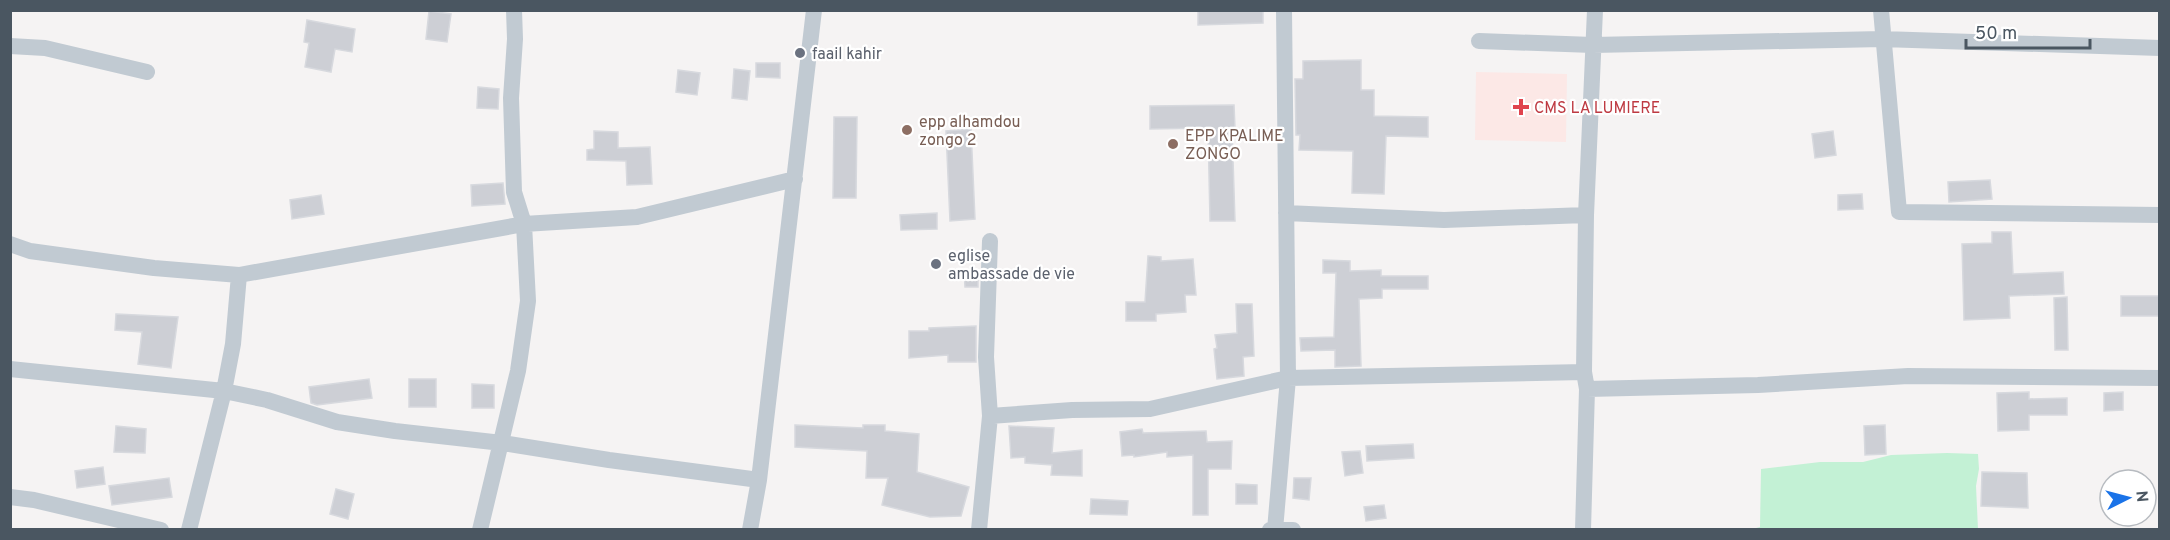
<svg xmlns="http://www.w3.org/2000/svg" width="2170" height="540" font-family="Overpass,sans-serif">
	<rect width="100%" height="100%" fill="#f5f3f3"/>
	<path fill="#fce8e6" d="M1476,72L1567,74L1566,142L1475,140Z"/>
	<path fill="#c3f1d5" d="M1947,453L1978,454L1979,469L1976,486L1978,529H1752L1760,527L1761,469L1820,462H1863L1891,455Z"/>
	<path fill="#cdcfd5" stroke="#d7d9de" stroke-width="1.5" d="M1198,10H1263V23L1198,25Z
		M429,11L451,14L447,42L426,39Z
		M307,20L355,29L352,52L335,49L331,72L305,67L309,43L304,42Z
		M1361,60V90H1374V116L1428,117V137L1386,136L1384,194L1352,193L1353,151L1299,150L1300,135H1296L1295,79H1303V61Z
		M756,63H780V78L756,77Z
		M734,69L750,71L747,100L732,98Z
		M678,70L700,73L697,95L676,92Z
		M478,87L499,89L498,109L477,108Z
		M1234,105L1235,128H1232L1235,221H1210L1208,128L1150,129V106Z
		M834,117H857L856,198H833Z
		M971,129L975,219L950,221L946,131Z
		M594,131L618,132V148L650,147L652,184L627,185L626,161L587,160V150L594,149Z
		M1833,131L1836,155L1815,158L1812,134Z
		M1990,180L1992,199L1949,202L1948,182Z
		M503,183L505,204L472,206L471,185Z
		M1862,194L1863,209L1838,210V195Z
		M321,195L324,214L292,219L290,200Z
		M937,213V229L901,230L900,215Z
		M1992,232H2011L2013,274L2063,272L2064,294L2009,296L2010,318L1964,320L1962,244L1992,243Z
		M1148,256L1161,257V261L1193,259L1196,295H1185L1186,312L1156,314V321H1126V302H1145Z
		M1323,260L1350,261V271L1381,270V276H1428V289H1382V298L1359,299L1361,366L1335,367V350L1301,351L1300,338L1334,337L1336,273H1323Z
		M964,271H978V287H965Z
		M2121,296H2160V316H2121Z
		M2067,297L2068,350H2055L2054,298Z
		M1236,304H1252L1254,356L1243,357L1244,376L1217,379L1214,349L1217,348L1215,335L1237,333Z
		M116,314L178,317L171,368L138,364L142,332L115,330Z
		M976,326V362H948V355L909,358V331H929V328Z
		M369,379L372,398L317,405L311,403L309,387Z
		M409,379H436V407H409Z
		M472,384L494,385V408H472Z
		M2029,392V399L2067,398V415H2029V430L1998,431L1997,393Z
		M2123,392V410L2104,411V393Z
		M795,425L863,428V425H885V431L919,434L917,472L969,487L961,516L930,517L882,505L888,478H866L867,451L795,447Z
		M1885,425L1886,454L1865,455L1864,426Z
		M116,426L146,429L145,453L114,452Z
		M1009,426L1054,428L1052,453L1082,450V476L1051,475L1052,465L1025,463V457L1011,458Z
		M1142,429L1143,433L1206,431L1207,442L1232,441L1231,469H1208V515H1193V455L1167,457V452L1134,457V455L1122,456L1120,432Z
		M1413,444L1414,458L1367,461L1366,446Z
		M1360,451L1363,473L1345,476L1342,452Z
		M103,467L105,484L77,488L75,471Z
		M1982,472L2027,473L2028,508L1981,506Z
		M169,478L172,497L112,505L109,486Z
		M1294,478H1311L1309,500L1293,498Z
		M1236,484L1257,485V504H1236Z
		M336,489L354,494L348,519L330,514Z
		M1091,499L1128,501L1127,515L1090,514Z
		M1384,505L1386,518L1366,521L1364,507Z"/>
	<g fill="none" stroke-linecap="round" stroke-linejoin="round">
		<path stroke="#c1cad2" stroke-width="16" d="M1881,10L1899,212L2160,215
			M1479,41L1593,45L1882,39L2160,48
			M10,46L45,48L147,72
			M1286,213L1444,220L1586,215
			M10,244L30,251L154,268L239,275L524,224L637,217L795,179
			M10,369L224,391L267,400L337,422L395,431L502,443L609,460L759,480
			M1587,389L1758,385L1908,376L2160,378
			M990,416L1072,410L1150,409L1288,378L1584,372
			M10,497L34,500L161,530
			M189,530L224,391L233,344L239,275
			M480,530L518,371L528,301L524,224L514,192L511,98L515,39L514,10
			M750,530L759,480L814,10
			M979,530L990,416L986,357L990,241
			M1270,530H1293
			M1275,530L1288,378L1284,10
			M1583,530L1587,389L1584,372L1586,215L1595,10"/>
	</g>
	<g fill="#6b7280" stroke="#fff" stroke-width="2">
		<circle cx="800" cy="53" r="6"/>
		<circle cx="936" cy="264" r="6"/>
	</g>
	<path fill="#e0444e" stroke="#fff" stroke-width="2" d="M1518 98h6v6h6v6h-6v6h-6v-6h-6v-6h6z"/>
	<g fill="#8d6e63" stroke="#fff" stroke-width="2">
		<circle cx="907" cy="130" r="6"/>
		<circle cx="1173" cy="144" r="6"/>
	</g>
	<g text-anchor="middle" stroke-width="4.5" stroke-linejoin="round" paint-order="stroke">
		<g font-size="16" fill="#5b616d" stroke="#fff" text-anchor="start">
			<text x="812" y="59">faail kahir</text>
			<text x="948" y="261">eglise<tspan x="948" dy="18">ambassade de vie</tspan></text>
		</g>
		<g font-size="16" fill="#be3a42" stroke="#fff" text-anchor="start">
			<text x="1534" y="113">CMS LA LUMIERE</text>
		</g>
		<g font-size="16" fill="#785e54" stroke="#fff" text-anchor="start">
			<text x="919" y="127">epp alhamdou<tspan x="919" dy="18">zongo 2</tspan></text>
			<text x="1185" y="141">EPP KPALIME<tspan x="1185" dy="18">ZONGO</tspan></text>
		</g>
	</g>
	<rect width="2170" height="540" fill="none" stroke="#4a5661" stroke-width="24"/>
	<g transform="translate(2128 498) rotate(84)"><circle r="28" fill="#ffffff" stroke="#b7bbc0" stroke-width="1.5"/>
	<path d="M0-4.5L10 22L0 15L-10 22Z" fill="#1a73e8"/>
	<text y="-9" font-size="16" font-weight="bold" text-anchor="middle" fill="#4a5661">N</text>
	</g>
	<path d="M1966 39v9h124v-9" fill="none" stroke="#4a5661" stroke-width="3"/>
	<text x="1975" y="39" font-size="18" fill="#4a5661" stroke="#ffffff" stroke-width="4.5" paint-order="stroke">50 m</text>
</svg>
